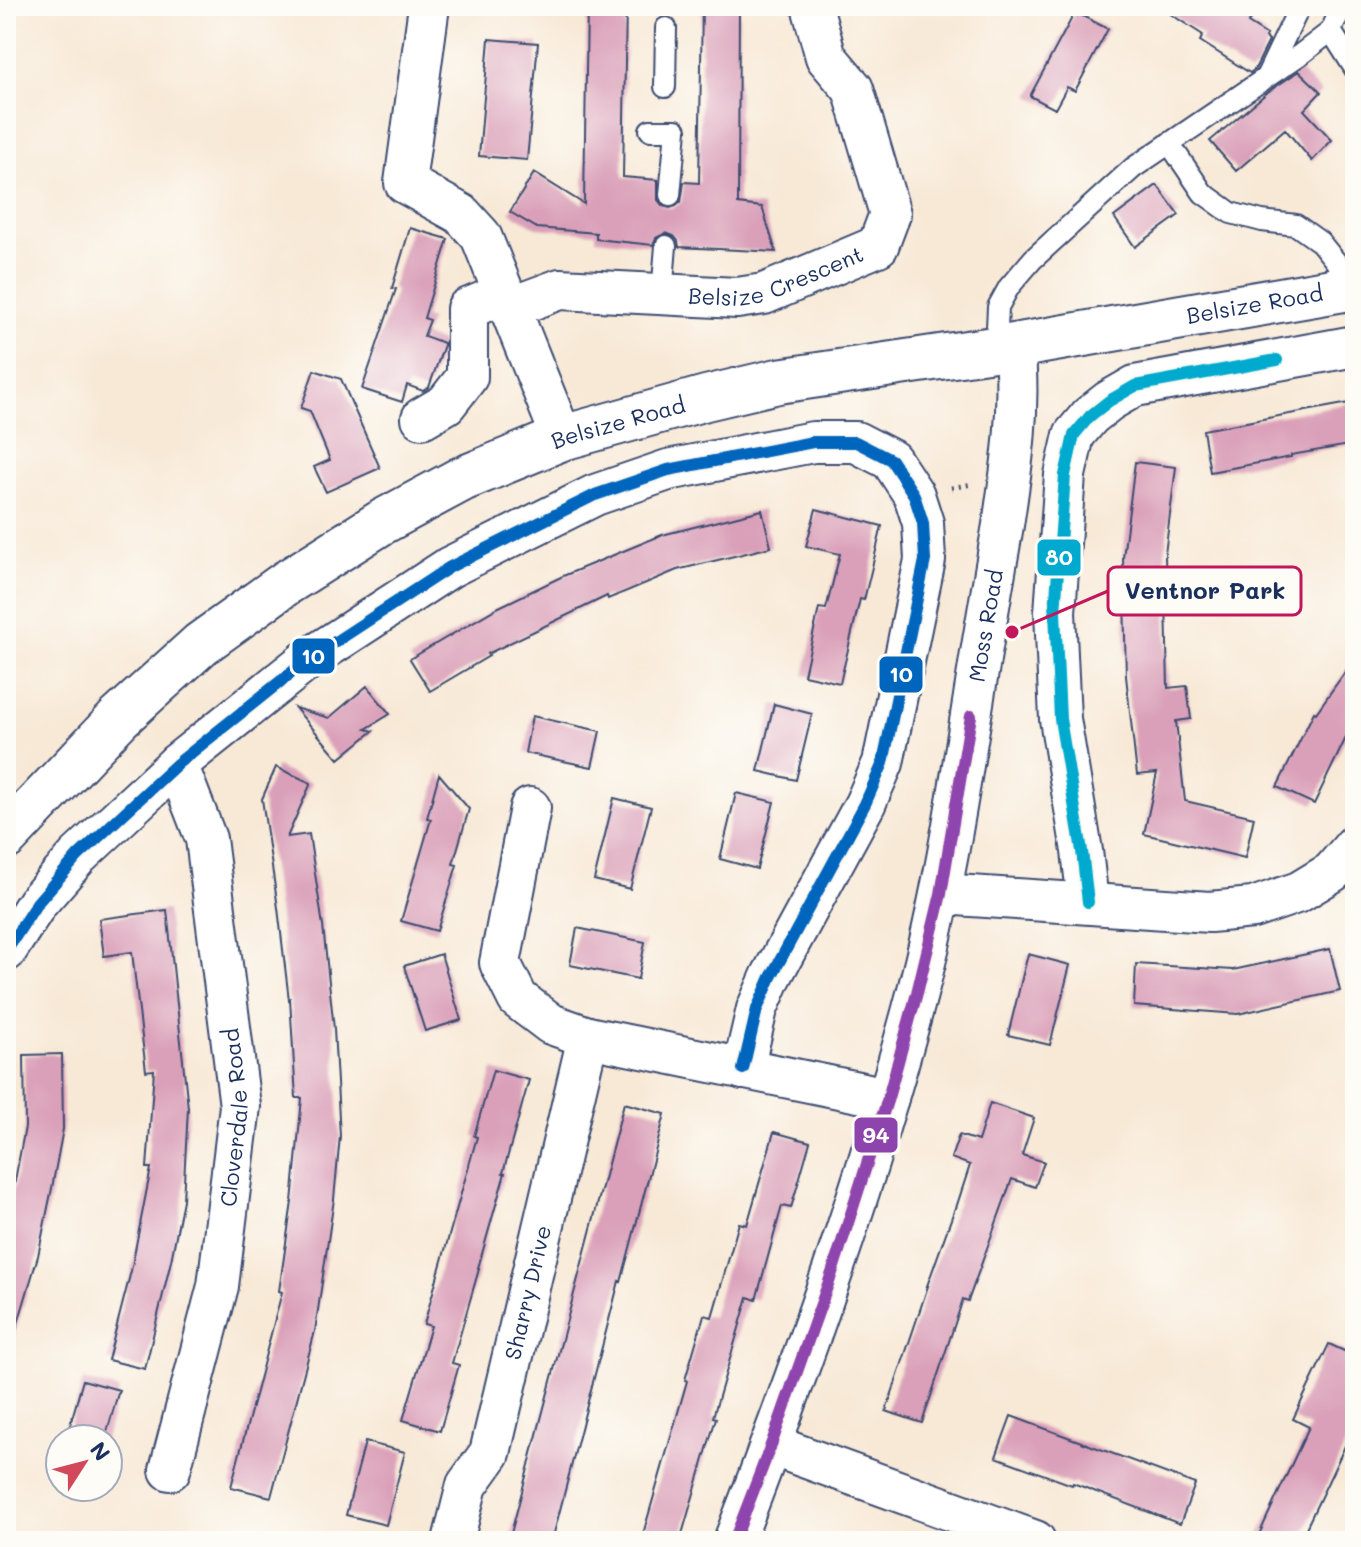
<svg xmlns="http://www.w3.org/2000/svg" width="1361" height="1547" font-family="Mali,sans-serif">
	<rect width="100%" height="100%" fill="#fdfcf7"/>
	<filter id="ink" filterUnits="userSpaceOnUse"><feTurbulence type="fractalNoise" baseFrequency=".0125" numOctaves="2"/><feDisplacementMap in="SourceGraphic" scale="16" xChannelSelector="R" yChannelSelector="G"/><feConvolveMatrix kernelMatrix="1 2 1 2 8 2 1 2 1" color-interpolation-filters="sRGB"/></filter>
	<filter id="wash" filterUnits="userSpaceOnUse"><feTurbulence type="fractalNoise" baseFrequency=".006" numOctaves="4" result="noise"/><feDisplacementMap in="SourceGraphic" scale="32" xChannelSelector="R" yChannelSelector="G"/><feGaussianBlur stdDeviation="1.8" result="paint"/><feColorMatrix in="noise" values="0 0 0 0 0 0 0 0 0 0 0 0 0 0 0 0 0 1.4 0 .05"/><feComposite in="paint" operator="in"/></filter>
	<g filter="url(#wash)">
		<rect width="100%" height="100%" fill="#f8e9d7"/>
		<g id="blocks">
			<path fill="#daa0b9" d="M587,6H626L623,177L658,180V200L663,206L670,208L676,206L681,202L684,182L699,183L702,6H739L738,204L762,207L776,252L679,247L678,241L674,236L666,233L656,238L653,245L596,239V233L537,228L510,212L534,173L584,204Z
				M1158,6H1259L1248,23L1267,35L1265,37L1269,41L1255,69L1250,73L1200,41L1203,35Z
				M1075,12L1108,29L1075,91L1067,87L1055,109L1030,96Z
				M489,39L538,43L527,160L479,156Z
				M1299,71L1321,92L1304,110L1332,140L1312,161L1285,129L1236,171L1210,141L1268,92Z
				M1157,185L1179,215L1135,247L1114,217Z
				M410,228L448,239L424,318L430,320L424,336L444,343V345L429,387L423,391L407,385L402,402L362,389L396,289L392,288Z
				M314,370L341,379L380,468L326,492L314,467L330,460L310,411L301,408Z
				M1355,402V444L1291,455V457L1210,472L1203,430Z
				M1135,462L1176,467L1165,554L1168,688L1187,686L1191,719L1176,721L1185,801L1254,817L1245,858L1144,834L1157,773L1137,775L1126,676L1123,558Z
				M816,509L882,526L864,600L860,599L840,683L804,675L819,608L826,609L840,554L806,546Z
				M762,510L771,547L677,570L608,599L607,596L487,654L489,656L430,691L410,659L497,608L563,576L662,535Z
				M1355,658V719L1314,804L1277,787L1314,712L1316,713Z
				M367,686L390,714L366,729L373,731L339,759L295,708L329,718Z
				M774,704L812,714L796,780L758,771Z
				M532,716L600,731L592,767L525,753Z
				M276,767L311,783L287,837L309,834L323,926L334,1029L340,1136L334,1199L315,1331L271,1497L231,1487L282,1292L279,1291L292,1202L302,1098H296L290,999L289,1000L278,908L262,799Z
				M439,774L469,809L453,864L457,865L437,931L401,921L431,819L427,818Z
				M736,793L774,802L757,869L720,859Z
				M614,798L651,807L630,889L594,880Z
				M167,910L188,1108L183,1200L171,1261L145,1369L108,1360L131,1271L151,1168H147L154,1070L146,1071L132,952L104,956L99,919Z
				M577,928L645,942L638,979L570,965Z
				M1330,949L1340,991L1238,1014L1134,1006L1136,964L1233,970Z
				M441,954L461,1020L425,1031L404,966Z
				M1028,954L1070,965L1050,1045L1008,1035Z
				M62,1054L63,1129L52,1188L38,1256L13,1340L6,1339V1229L25,1127L24,1055Z
				M493,1070L529,1080L503,1173H505L478,1268L479,1269L452,1363L459,1365L440,1431L403,1420L431,1326L424,1324L477,1137L474,1136Z
				M624,1103L665,1114L621,1282L619,1281L552,1541H509Z
				M990,1103L1034,1118L1022,1155L1044,1162L1035,1187L1012,1179L968,1301L963,1299L922,1423L886,1411L928,1286H927L955,1208H956L970,1165L951,1158L959,1135L978,1141Z
				M774,1132L810,1142L791,1208L782,1206L756,1300L748,1297L713,1417L716,1418L680,1541H641L687,1381L685,1380L704,1315L712,1317L739,1223L747,1225Z
				M1329,1344L1355,1356V1425L1300,1541H1256L1309,1427L1293,1419Z
				M83,1380L119,1390L105,1439H66Z
				M1011,1416L1195,1484L1180,1524L1073,1483L1072,1485L996,1457Z
				M365,1442L405,1452L386,1525L346,1515Z"/>
		</g>
	</g>
	<g filter="url(#ink)">
		<use href="#blocks" fill-opacity="0" stroke="#3c4b70" stroke-width="2"/>
		<g fill="none" stroke-linecap="round" stroke-linejoin="round">
			<defs>
				<path id="service" d="M1331,31L1355,69
					M1266,77L1300,6
					M665,87L666,28
					M650,130H676L670,195
					M1169,143L1203,193L1231,213L1262,221L1296,225L1320,242L1337,263L1345,289
					M662,294L666,246
					M996,349L998,307L1009,287L1033,259L1133,168L1301,54L1331,31L1342,6"/>
				<g id="minor">
					<path d="M429,6L405,183L461,214L481,236L562,438"/>
					<path id="s1" d="M509,308L560,289L737,298L764,294L878,246L890,214L853,89L826,57L812,6"/>
					<path d="M422,418L446,404L467,377V309L503,294"/>
					<path d="M530,808L500,963L518,999L551,1024L588,1037L888,1098"/>
					<path d="M941,894L1210,912L1253,908L1299,892L1332,872L1355,845"/>
					<path d="M1088,902L1082,851L1060,719L1055,612L1065,475L1074,435L1090,416L1109,401L1135,386L1355,346"/>
					<path d="M6,951L37,903L78,856L177,764L306,661L450,567L595,495L668,470L813,442H856L891,460L914,495L923,523L925,560L883,763L865,804L771,977L757,1009L743,1069"/>
					<path d="M771,1445L1035,1541"/>
					<path id="s2" d="M170,1470L218,1286L240,1106L206,839L177,764"/>
					<path id="s3" d="M453,1541L467,1485L490,1453L588,1037"/>
					<path id="s4" d="M734,1541C803,1362 868,1180 917,994C947,881 963,763 982,647C989,606 996,566 1003,525C1012,466 1021,406 1014,346"/>
				</g>
				<g id="tertiary">
					<path id="s5" d="M6,837L119,718L201,644L286,583L382,522L462,479L562,438L706,398L778,381L1014,346L1355,287"/>
				</g>
			</defs>
			<use href="#service" stroke="#3c4b70" stroke-width="24"/>
			<use href="#minor" stroke="#3c4b70" stroke-width="44"/>
			<use href="#tertiary" stroke="#3c4b70" stroke-width="48"/>
			<path stroke="#3c4b70" stroke-width="5" stroke-dasharray="2 6" stroke-linecap="butt" d="M951,488L972,484"/>
			<use href="#service" stroke="#fff" stroke-width="20"/>
			<use href="#minor" stroke="#fff" stroke-width="40"/>
			<use href="#tertiary" stroke="#fff" stroke-width="44"/>
			<defs>
				<path id="bus-1" d="M1088,902L1082,851L1060,719L1055,612L1065,475L1074,435L1090,416L1109,401L1135,386L1277,360"/>
				<path id="bus-2" d="M6,951L37,903L78,856L177,764L306,661L450,567L595,495L668,470L813,442H856L891,460L914,495L923,523L925,560L883,763L865,804L771,977L757,1009L743,1069"/>
				<path id="bus-3" d="M734,1541L771,1445L832,1273L888,1098L917,993L941,894L971,716"/>
			</defs>
			<use href="#bus-1" stroke="#fdfcf7" stroke-width="18"/>
			<use href="#bus-2" stroke="#fdfcf7" stroke-width="18"/>
			<use href="#bus-3" stroke="#fdfcf7" stroke-width="18"/>
			<use href="#bus-1" stroke="#00a9ce" stroke-width="12"/>
			<use href="#bus-2" stroke="#0065bd" stroke-width="12"/>
			<use href="#bus-3" stroke="#8e44ad" stroke-width="12"/>
		</g>
	</g>
	<g text-anchor="middle" stroke-width="7" stroke-linejoin="round" paint-order="stroke">
		<g font-size="22" fill="#1b2f5e" stroke="#fdfcf7">
			<text dy="8" stroke="none"><textPath href="#s1" startOffset="274">Belsize Crescent</textPath></text>
			<text dy="8" stroke="none"><textPath href="#s5" startOffset="1398">Belsize Road</textPath></text>
			<text dy="8" stroke="none"><textPath href="#s5" startOffset="750">Belsize Road</textPath></text>
			<text dy="8" stroke="none"><textPath href="#s4" startOffset="952">Moss Road</textPath></text>
			<text dy="8" stroke="none"><textPath href="#s2" startOffset="360">Cloverdale Road</textPath></text>
			<text dy="8" stroke="none"><textPath href="#s3" startOffset="262">Sharry Drive</textPath></text>
		</g>
	</g>
	<path fill="none" stroke="#c2185b" stroke-width="3" d="M1012 632L1108 591"/>
	<circle fill="#c2185b" stroke="#fdfcf7" stroke-width="3" cx="1012" cy="632" r="8"/>
	<rect fill="#fdfcf7" stroke="#c2185b" stroke-width="3" x="1108" y="567" width="193" height="48" rx="8"/>
	<g font-size="24" text-anchor="middle" font-weight="bold" fill="#1b2f5e">
		<text x="1205" y="599">Ventnor Park</text>
	</g>
	<g stroke="#fdfcf7" stroke-width="3">
		<rect x="1036" y="538" width="46" height="39" rx="8" fill="#00a9ce"/>
		<rect x="291" y="637" width="45" height="38" rx="8" fill="#0065bd"/>
		<rect x="878" y="655" width="46" height="39" rx="8" fill="#0065bd"/>
		<rect x="853" y="1116" width="46" height="38" rx="8" fill="#8e44ad"/>
	</g>
	<g font-size="22" text-anchor="middle" font-weight="bold" fill="#fff">
		<text x="1059" y="565">80</text>
		<text x="313" y="664">10</text>
		<text x="901" y="682">10</text>
		<text x="876" y="1143">94</text>
	</g>
	<rect width="1361" height="1547" fill="none" stroke="#fdfcf7" stroke-width="32"/>
	<g transform="translate(84 1463) rotate(54)"><circle r="38" fill="#fdfcf7" stroke="#a3aaba" stroke-width="2"/>
	<path d="M0-6L14 30L0 20L-14 30Z" fill="#d1495b"/>
	<text y="-12" font-size="22" font-weight="bold" text-anchor="middle" fill="#1b2f5e">N</text>
	</g>
</svg>
